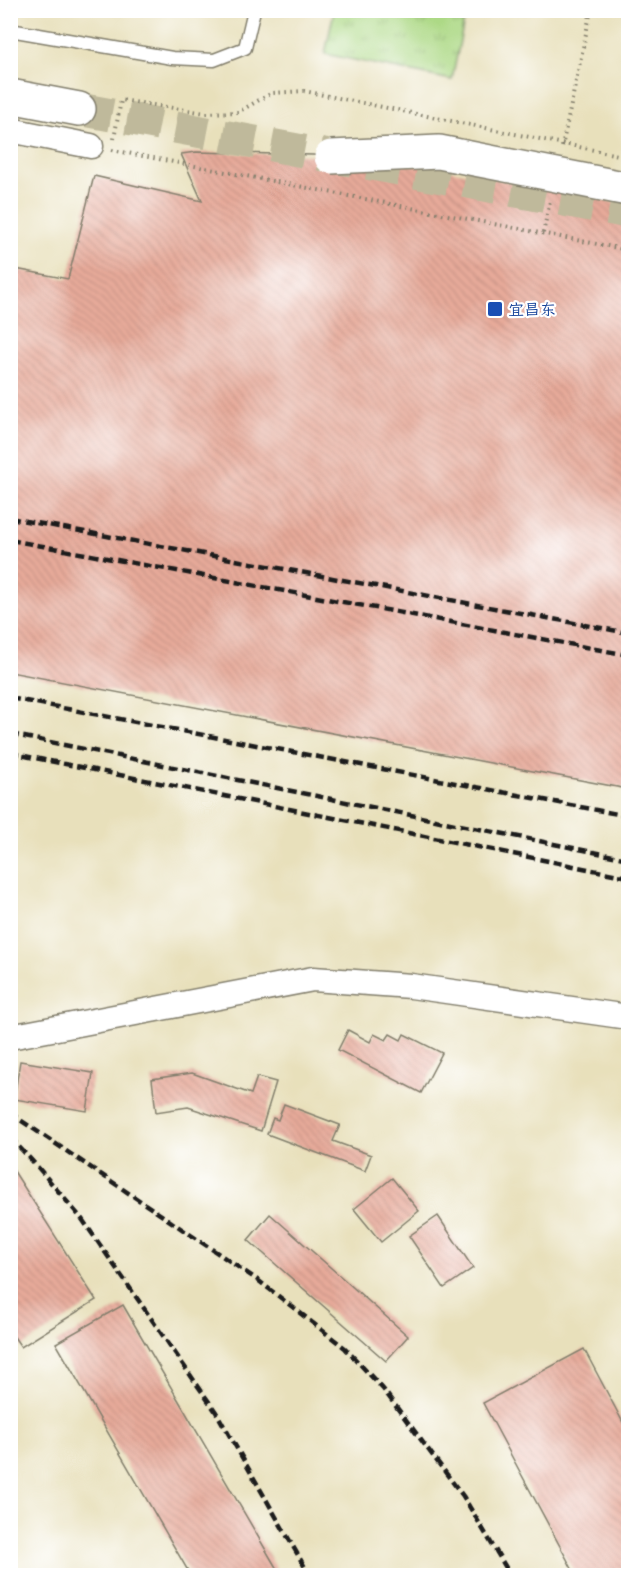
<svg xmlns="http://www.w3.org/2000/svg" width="639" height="1586" font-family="Kalam,'LXGW WenKai TC',sans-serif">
	<defs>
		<pattern id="grass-tufts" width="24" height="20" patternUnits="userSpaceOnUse" patternTransform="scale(1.5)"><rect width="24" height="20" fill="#add986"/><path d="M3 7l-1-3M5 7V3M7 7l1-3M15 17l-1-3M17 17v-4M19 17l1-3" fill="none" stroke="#94ba73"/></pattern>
		<pattern id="building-back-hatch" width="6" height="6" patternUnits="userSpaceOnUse" patternTransform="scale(1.5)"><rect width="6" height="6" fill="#e7aa9a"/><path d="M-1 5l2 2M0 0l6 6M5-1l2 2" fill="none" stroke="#c69284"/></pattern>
	</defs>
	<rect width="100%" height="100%" fill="#fff"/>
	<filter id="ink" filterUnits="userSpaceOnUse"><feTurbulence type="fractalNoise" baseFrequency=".0167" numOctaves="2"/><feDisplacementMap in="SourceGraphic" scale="12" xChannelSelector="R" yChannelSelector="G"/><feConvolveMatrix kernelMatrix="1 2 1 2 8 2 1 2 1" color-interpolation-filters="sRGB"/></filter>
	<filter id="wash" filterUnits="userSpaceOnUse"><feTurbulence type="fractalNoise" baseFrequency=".008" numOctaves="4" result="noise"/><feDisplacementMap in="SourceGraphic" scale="24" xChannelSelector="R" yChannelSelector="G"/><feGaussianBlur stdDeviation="1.35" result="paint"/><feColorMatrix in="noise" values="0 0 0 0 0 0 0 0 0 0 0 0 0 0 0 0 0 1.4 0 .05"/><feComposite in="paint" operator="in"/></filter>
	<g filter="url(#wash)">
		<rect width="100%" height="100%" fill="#e8e0bb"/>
		<path fill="url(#grass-tufts)" stroke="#647a51" stroke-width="1.5" d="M334,11H466L452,80L325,54Z"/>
		<g id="blocks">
			<path fill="url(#building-back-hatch)" d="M196,152L313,155L439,168L628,205V789L10,672V268L68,279L94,176L202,201L181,154Z
				M348,1030L370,1042L374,1034L386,1040L390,1034L401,1040L404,1034L442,1053L421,1093L338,1050Z
				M20,1061L93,1073L87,1111L14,1099Z
				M192,1073L251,1094L257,1077L276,1082L261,1131L188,1107L156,1112L152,1079Z
				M284,1104L340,1125L333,1141L371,1155L365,1171L267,1134L273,1118L278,1120Z
				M10,1165L96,1300L21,1347L10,1331Z
				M392,1178L419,1211L381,1242L354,1209Z
				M270,1214L408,1336L386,1361L248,1240Z
				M438,1216L473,1268L444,1288L409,1236Z
				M123,1305L281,1576H191L56,1343Z
				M584,1349L628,1432V1576H576L483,1403Z"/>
		</g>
	</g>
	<g filter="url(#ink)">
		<use href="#blocks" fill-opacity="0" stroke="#827e6c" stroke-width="1.5"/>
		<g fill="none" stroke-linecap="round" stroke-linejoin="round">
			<path stroke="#bfb99b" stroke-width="33" stroke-dasharray="33 16" stroke-linecap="butt" d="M79,109L628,212"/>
			<defs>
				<path id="lane" d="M10,30L172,58L214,60L245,48L254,10"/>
				<path id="street" d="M10,130L91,146
					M10,1037L313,979L411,986L628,1017"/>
				<path id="secondary" d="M10,96L79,109"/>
			</defs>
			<use href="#lane" stroke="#827e6c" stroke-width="15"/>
			<use href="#street" stroke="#827e6c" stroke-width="27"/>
			<use href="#secondary" stroke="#827e6c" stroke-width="36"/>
			<path stroke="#827e6c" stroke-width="4" stroke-dasharray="1.5 4.5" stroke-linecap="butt" d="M114,139L121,100L206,113L238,112L272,93L304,91L628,157
				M562,147L591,10
				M112,150L628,250
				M543,233L550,201"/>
			<use href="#lane" stroke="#fff" stroke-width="12"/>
			<use href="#street" stroke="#fff" stroke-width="24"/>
			<use href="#secondary" stroke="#fff" stroke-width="33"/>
			<path stroke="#1c1c1c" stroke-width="4.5" stroke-dasharray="9 4.5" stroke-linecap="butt" d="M10,518L628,633
				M10,540L628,655
				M10,698L628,816
				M10,734L628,859
				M10,753L628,877
				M10,1113L259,1281L345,1348L383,1389L463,1496L511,1576
				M10,1137L35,1164L82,1219L216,1412L310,1576"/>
			<defs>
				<path id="secondary-bridge" d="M331,157L439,152L628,189"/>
			</defs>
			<use href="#secondary-bridge" stroke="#827e6c" stroke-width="36" stroke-linecap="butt"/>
			<use href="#secondary-bridge" stroke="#fff" stroke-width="33"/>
		</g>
	</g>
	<rect fill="#1a4fb4" stroke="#fff" stroke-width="2" x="487" y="301" width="16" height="16" rx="3"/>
	<g text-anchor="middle" stroke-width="4.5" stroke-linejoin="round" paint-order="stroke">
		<g font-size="16" fill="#164399" stroke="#fff" text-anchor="start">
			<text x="508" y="315">宜昌东</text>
		</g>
	</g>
	<rect width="639" height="1586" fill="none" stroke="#fff" stroke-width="36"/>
</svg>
